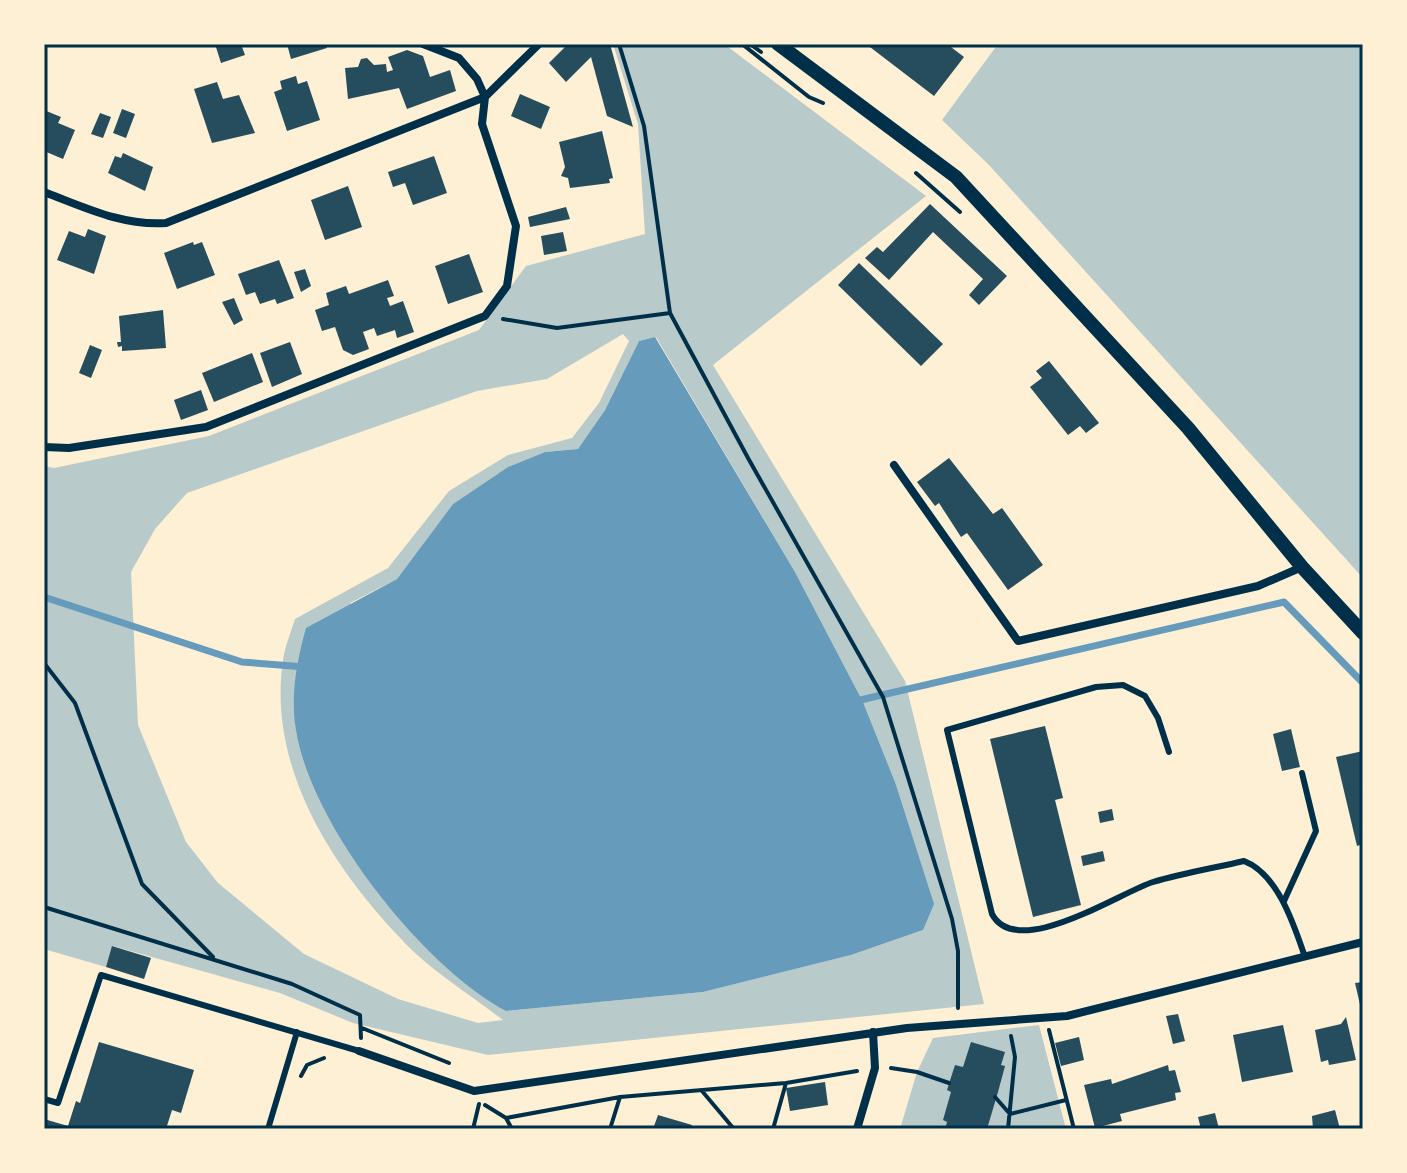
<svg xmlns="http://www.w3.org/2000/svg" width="1407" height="1173" font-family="'Source Serif 4',serif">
	<rect width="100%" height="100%" fill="#fdf0d5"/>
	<path fill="#b9caca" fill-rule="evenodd" d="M613,44H724L926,196L713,365L905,681L984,1004L488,1055L353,1023L280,993L113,946L106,967L44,949V466L54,468L209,436L479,330L526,266L645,234L638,124ZM623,334L629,341L599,403L572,438L508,455L449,491L388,568L295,619C291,632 285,646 283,660C267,767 332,867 403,941C431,971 471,995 503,1020L478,1023L398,999L304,954L218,883L186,842L138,725L131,572L155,529L187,493L477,391L547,379ZM656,337L795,572L863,702L895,782L923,930L851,955L703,992L506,1011L350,603L397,579L453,504L508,467L545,452L578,449L605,410L639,341Z
		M998,44H1363V578L989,165L942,120Z
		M1039,1025L1066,1129H900L917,1072L933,1038Z"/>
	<path fill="#669bbc" d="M655,337L795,572L863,702L895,782L934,904L923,930L851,955L703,992L506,1011C422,966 311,825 296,730C290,696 297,660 306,628L397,579L453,504L508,467L545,452L578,449L605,410L639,341Z"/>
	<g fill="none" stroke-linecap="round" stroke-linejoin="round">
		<path stroke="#669bbc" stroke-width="7" d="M44,597L242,662L305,667
			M856,701L1284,602L1361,681"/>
	</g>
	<path fill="#264d5e" d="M215,44H241L245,55L221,63Z
		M287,44H325L327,48L291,59Z
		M568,44H610L633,127L607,116L591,57L566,82L549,63Z
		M866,44H947L964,57L934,96Z
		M407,50L423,56L430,77L450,70L456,91L407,109L399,88L348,99L345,68L358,67L361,59L367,58L374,65L386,64L387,72L393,70L388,57Z
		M296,76L298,84L307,81L320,120L287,131L274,92L282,89L280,81Z
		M217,82L223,99L239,95L255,133L212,143L194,89Z
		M520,94L550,107L541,129L511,116Z
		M122,109L135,114L126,138L113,133Z
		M44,110L61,117L58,123L75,130L63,159L44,151Z
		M100,113L111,117L103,138L91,134Z
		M602,131L613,178L609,179L610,183L570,188L568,178L561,176L565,167L559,142Z
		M123,153L153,167L145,191L108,173L115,156L121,158Z
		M434,156L447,193L413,205L405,183L393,187L388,172Z
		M348,186L362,227L325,240L311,200Z
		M930,204L1007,276L979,305L969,295L983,279L933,232L889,280L865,258L877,247L883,252Z
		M566,207L570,219L530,227L528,217Z
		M88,229L106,236L94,274L57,260L69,231L85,237Z
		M563,232L567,251L544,255L541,236Z
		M193,242L194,245L202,242L215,275L177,289L164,253Z
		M469,254L483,292L448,304L435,266Z
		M279,260L294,298L277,304L275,299L260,304L255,292L246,295L238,274Z
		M859,263L943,344L921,366L838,285Z
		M305,269L311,286L301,292L294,272Z
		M388,280L394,296L387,298L390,306L403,301L414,332L397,338L395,330L377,336L374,328L363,332L369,349L353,355L343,350L335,327L322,331L315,310L329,305L326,293L346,286L349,294Z
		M234,298L243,320L234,325L222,302Z
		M163,310L166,348L122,351V346L118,347L117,342H121L119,316Z
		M290,342L302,374L272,387L260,353Z
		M90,345L102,350L91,378L79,373Z
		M252,353L263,382L214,402L202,373Z
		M1049,361L1099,423L1086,433L1080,426L1068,435L1030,387L1042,378L1036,371Z
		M201,390L208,410L181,420L174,400Z
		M949,458L993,514L1002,508L1043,565L1008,590L967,533L961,537L939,503L935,506L917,482Z
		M1045,726L1063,798L1055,800L1081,905L1033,917L990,739Z
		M1291,729L1300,767L1282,771L1273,734Z
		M1363,751V844L1357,846L1336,757Z
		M1112,809L1114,820L1100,823L1098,812Z
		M1103,851L1105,861L1083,866L1081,856Z
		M112,946L151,958L144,979L106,967Z
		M1363,982V1013H1362L1355,983Z
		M1178,1014L1185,1041L1173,1044L1166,1016Z
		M1346,1017L1356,1060L1329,1065L1328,1060L1321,1062L1315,1030L1341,1024Z
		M1283,1025L1293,1072L1242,1082L1233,1035Z
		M1079,1037L1084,1060L1061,1066L1055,1043Z
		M99,1042L194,1070L181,1113L172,1110L166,1129H44V1119L68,1126L76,1101L80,1103Z
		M971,1042L1005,1052L1001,1065L1005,1066L998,1092L987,1129H945L947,1122L943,1120L951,1092L947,1090L955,1065L963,1067Z
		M1168,1065L1169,1071L1175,1070L1181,1092L1175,1093L1176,1100L1120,1114L1122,1121L1095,1128L1084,1085L1111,1079L1112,1084Z
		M825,1082L828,1105L790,1111L786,1088Z
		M1335,1110L1340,1129H1313L1312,1116Z
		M1215,1113L1219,1129H1201L1198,1117Z
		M658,1115L692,1125L691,1129H653Z"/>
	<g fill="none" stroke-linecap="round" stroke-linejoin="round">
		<path stroke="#003049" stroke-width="4" d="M619,44L644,126L670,313L748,458L883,697L952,919L958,951V1008
			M742,44L809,97L823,103
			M750,44L761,52
			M916,173L960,212
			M503,319L557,328L670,313
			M44,663L75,703L142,884L213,957
			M44,907L292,984L360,1015L361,1038
			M362,1028L449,1063
			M1049,1030L1074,1129
			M891,1068L917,1072L949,1083
			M301,1076L307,1065L324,1058
			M702,1091L734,1129
			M995,1097L1010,1114L1066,1100
			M485,1105L506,1118L512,1129
			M506,1118L620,1097L786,1083
			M473,1129L479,1104
			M610,1129L620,1097
			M773,1129L786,1083L857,1071
			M1008,1129L1015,1057L1011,1036"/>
		<path stroke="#003049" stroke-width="6" d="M1169,752L1158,718L1145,696L1123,685L1096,687L947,730L992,914C1017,961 1119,893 1153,882C1183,873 1214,868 1244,861C1278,874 1294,925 1305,957
			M1284,901L1316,831L1302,773
			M44,1099L58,1103L101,975L359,1051
			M268,1129L297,1032"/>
		<path stroke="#003049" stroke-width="8" d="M44,192C84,207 122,226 166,223L485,97L539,44
			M44,447L69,448L206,427L485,316L507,286L516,226L482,124L485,97L477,79L459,58L423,44
			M894,465L1018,641L1258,586L1302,567
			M359,1051L474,1091L907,1028L1067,1016L1363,942
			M857,1129L875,1068L873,1032"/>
		<path stroke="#003049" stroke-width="14" d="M778,44L956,177L1188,428L1302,567L1363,633"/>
	</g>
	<rect width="1407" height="1173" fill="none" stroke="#fdf0d5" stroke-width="92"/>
	<rect x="46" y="46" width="1315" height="1081" fill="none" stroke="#003049" stroke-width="3"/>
</svg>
